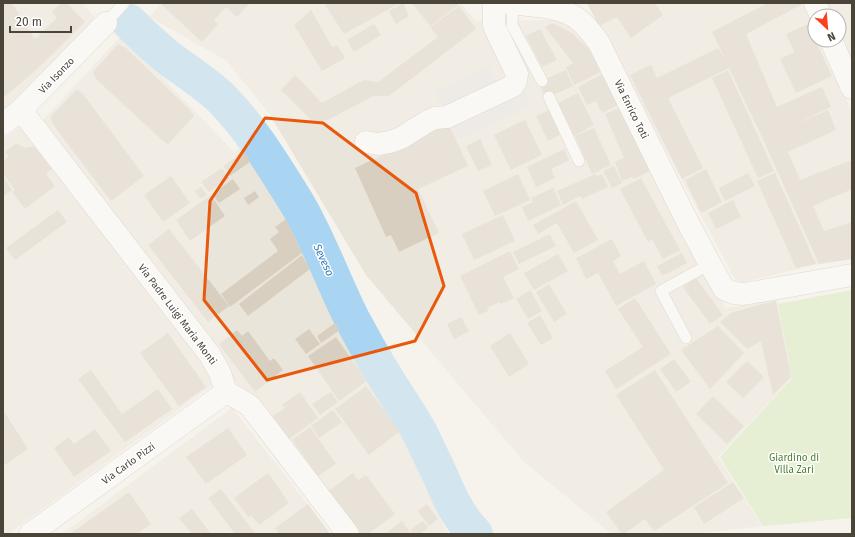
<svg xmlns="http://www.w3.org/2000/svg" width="855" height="537" font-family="'Fira Sans',sans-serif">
	<rect width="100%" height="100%" fill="#f6f3ec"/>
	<path fill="#eae5da" d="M3,3H82L96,19L3,111Z
		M161,3H461L475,21L561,20L599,52L658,176L726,308L777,300L792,377L718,457L762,526L692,534H612L524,462L366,275L270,115L227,61L150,17Z
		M587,3H804L815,28V40H820L852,112V259L819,264L744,282H739L735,279Z
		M826,3H852V64L839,34V16H832Z
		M122,35L234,152L243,146L259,173L286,214L319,288L344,334L403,432L445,529L449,534H353L235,381L41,122Z
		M23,125L191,343L215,383L8,534H3V139Z
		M232,408L331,534H62Z"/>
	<path fill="#d2eab5" d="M852,290V518L763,526L720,457L792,378L778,304Z"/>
	<path fill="#e5e3e0" d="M489,66L504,97L523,88L532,106L458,140L435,92Z"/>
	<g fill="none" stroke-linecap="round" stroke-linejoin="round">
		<path stroke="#a9d4f2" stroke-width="36" d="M129,22C141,34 153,45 166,56C184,70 204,82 221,98C252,129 275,168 298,205C319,241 333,281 352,319C363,340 375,361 388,382C399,399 411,417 421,435C427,448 434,462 440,475C449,496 458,517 475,534"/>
	</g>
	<path fill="#d8cfc1" d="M3,3H12L35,39L57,18L52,12L61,3H67L85,22L36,70L3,98Z
		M162,3H250L237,17L226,7L214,20L218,24L202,42L161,4Z
		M324,3H400L344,34Z
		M403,3L409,16L396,24L389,11Z
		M414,3H457L458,5L430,26L413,4Z
		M587,3H655L663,15L631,38L617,17L599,26Z
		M768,3H804L746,34L777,107L822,87L831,107L787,128L828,110L836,130L788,152L800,180L852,160V189L813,206L824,231L852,222V259L819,264L763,139L729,68L668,98L703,168L682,179L630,75L651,65L657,78L718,48L725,59L712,32Z
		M459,6L476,29L389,96H373L330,119L314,123L281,90L295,75L322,103L364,80L378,82L438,37L430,27Z
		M311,10L332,47L337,45L345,58L322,71L294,25Z
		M552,23L572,33L593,53L603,71L574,85L566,67L573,63L545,27Z
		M374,24L381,35L354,52L347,40Z
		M808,24L832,76L796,93L780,59L794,52L786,34Z
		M540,29L557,60L542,67L526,36Z
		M118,44L126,48L190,110L194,116L168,144L162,140L96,79L93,72Z
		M566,70L573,86L546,98L538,82Z
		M728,70L774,171L758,178L712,78Z
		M604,73L620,104L602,113L596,101L587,105L578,87Z
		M77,89L83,94L144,176L111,201L54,126L50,117Z
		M578,93L594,125L574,136L558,103Z
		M621,107L650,171L634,179L632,177L622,181L615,162L624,158L605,114Z
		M550,110L561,134L548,141L536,116Z
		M525,120L542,155L511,170L494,135Z
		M449,124L468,166L418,189L439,233L399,252L391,235L386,237L355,168Z
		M594,128L611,165L592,174L575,136Z
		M480,139L492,165L478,171L466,146Z
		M16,143L25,148L34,146L52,169L46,174L55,186L25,209L12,192L15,190L3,174V161L9,157L5,152Z
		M564,149L569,160L551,169L555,178L536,187L527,167Z
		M244,152L251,161L230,176L223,166Z
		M614,166L622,183L612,188L603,171Z
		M222,168L229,178L209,192L201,182Z
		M706,169L722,202L701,213L685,180Z
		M748,173L755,186L725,201L719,188Z
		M775,173L816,264L796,268L757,181Z
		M518,174L530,200L495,216L483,191Z
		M595,174L597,176L602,174L608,187L582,199L580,196L563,205L557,191Z
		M3,176L12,190L3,196Z
		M171,176L190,203L163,222L144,195Z
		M641,178L680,250L663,259L652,239L648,242L620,189Z
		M233,179L240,189L219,203L212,194Z
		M201,187L207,195L201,199L195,191Z
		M553,188L561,205L528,221L522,207L533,202L531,198Z
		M255,191L259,197L248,205L244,198Z
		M211,195L225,216L190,241L176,220Z
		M733,200L741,217L716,229L708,213Z
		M576,201L598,240L574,253L557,223L538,234L533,225Z
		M58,210L67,222L15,260L6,248Z
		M503,215L515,241L474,260L462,234Z
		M286,219L302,253L230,307L221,294L278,251L270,239L279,232L275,227Z
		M169,229L229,306L208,322L148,245Z
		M550,234L556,246L519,264L513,252Z
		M612,239L621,256L613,261L620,274L644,261L656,284L616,306L598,273L586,279L576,258Z
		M510,251L519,269L503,277L514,298L501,304L500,302L487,308L488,311L479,315L460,276Z
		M682,253L687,263L662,276L657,266Z
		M558,254L568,271L534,290L524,273Z
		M302,255L310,269L248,316L239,304Z
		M696,278L723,315L710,324L683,287Z
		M549,284L567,314L554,322L536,292Z
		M530,290L542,311L528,319L516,299Z
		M635,298L671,354L616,389L605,371L643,347L618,309Z
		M776,301L791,377L773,395L761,341L747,349L720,322L731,313L755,306Z
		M540,315L553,338L541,345L527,323Z
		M461,317L469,331L454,339L447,324Z
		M335,323L340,330L321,343L317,336Z
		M718,326L744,353L710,389L681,350Z
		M309,329L320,344L306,354L295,339Z
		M237,330L242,336L248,331L270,361L274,358L283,370L255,392L219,344Z
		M168,333L206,387L179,406L140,353Z
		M510,333L529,364L509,377L490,346Z
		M336,337L367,381L339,401L308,356Z
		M674,359L691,382L676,392L660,369Z
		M747,361L764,377L743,398L726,382Z
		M91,370L122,414L158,389L172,409L125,442L78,379Z
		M655,370L728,483L654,531L645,519L624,534H622L606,512L664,470L616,395Z
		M366,386L400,431L369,455L335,409Z
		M300,392L318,418L289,439L273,416L285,408L282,405Z
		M331,392L338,402L320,415L312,404Z
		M713,396L744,426L727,444L696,414Z
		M3,410L28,449L3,466Z
		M333,410L342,422L319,438L311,426Z
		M310,427L336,464L318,476L292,440Z
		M228,428L247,455L206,484L186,457Z
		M95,429L111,451L74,477L54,448L69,437L74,444Z
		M268,473L289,503L259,525L251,515L248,517L234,498Z
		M353,473L358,480L366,475L395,514L368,534H359L327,492Z
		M733,482L744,498L704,524L694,507Z
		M221,489L255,533L253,534H235L208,498Z
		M129,492L151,524L137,534H70Z
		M308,504L330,534H279L275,528Z
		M427,504L438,519L429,526L418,511Z
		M192,509L211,534H192L179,518Z
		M402,521L411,534H385Z
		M423,521L428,528L419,534H413L410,530Z"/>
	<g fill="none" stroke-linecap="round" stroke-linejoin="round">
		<defs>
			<path id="lane" d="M513,4L512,25L542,81
				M106,23L124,3
				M549,97L579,161
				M686,338L661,291L710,264"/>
			<path id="street" d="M508,3C530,6 561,5 579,20C587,26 593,35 599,43L686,219L710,264L724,289L734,293L743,294L762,291L852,275
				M815,3L821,16
				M831,40L852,88
				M21,110L210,355L220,373L226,392L239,399L250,406L348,534
				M3,124L21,110L106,23
				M366,142L378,144L390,142L401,138L428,121L435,118L447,117L513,86L516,81L517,74L494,26V3
				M30,534L226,392"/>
		</defs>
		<use href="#lane" stroke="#c2bbae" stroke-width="12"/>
		<use href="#street" stroke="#c2bbae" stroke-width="23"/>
		<use href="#lane" stroke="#fff" stroke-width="11"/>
		<use href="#street" stroke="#fff" stroke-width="22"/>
	</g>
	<path d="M0 0H855V537H0ZM265,118L323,123L416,193L444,286L415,341L267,380L204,300L210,201Z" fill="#f6f3ec" fill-opacity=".55" fill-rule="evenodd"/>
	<path fill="none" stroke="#e8590c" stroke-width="3" stroke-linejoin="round" d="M265,118L323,123L416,193L444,286L415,341L267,380L204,300L210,201Z"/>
	<g text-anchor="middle" stroke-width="3" stroke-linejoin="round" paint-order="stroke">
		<g font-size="10" fill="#4b4439" stroke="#fff">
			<text transform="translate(56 75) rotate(-46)" y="4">Via Isonzo</text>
			<text transform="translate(632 109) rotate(64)" y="4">Via Enrico Toti</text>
			<text transform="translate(178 314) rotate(53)" y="4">Via Padre Luigi Maria Monti</text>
			<text transform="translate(128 463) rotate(-36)" y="4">Via Carlo Pizzi</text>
		</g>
		<g font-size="10" fill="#4a7f2a" stroke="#fff">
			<text x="794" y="461">Giardino di<tspan x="794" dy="12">Villa Zari</tspan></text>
		</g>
		<g font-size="11" font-style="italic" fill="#2e7ab2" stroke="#fff">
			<text transform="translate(324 260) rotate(65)" y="4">Seveso</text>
		</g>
	</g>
	<rect width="855" height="537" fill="none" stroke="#4b4439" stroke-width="8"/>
	<g transform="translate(827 28) rotate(154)"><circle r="19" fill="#ffffff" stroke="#b7b4b0"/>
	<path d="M0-3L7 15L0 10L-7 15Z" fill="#fc3f1d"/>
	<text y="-6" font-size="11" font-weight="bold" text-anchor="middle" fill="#4b4439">N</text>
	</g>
	<path d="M10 26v6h61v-6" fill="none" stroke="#4b4439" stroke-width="2"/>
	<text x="16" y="26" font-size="12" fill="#4b4439" stroke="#ffffff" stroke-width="3" paint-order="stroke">20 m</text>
</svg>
